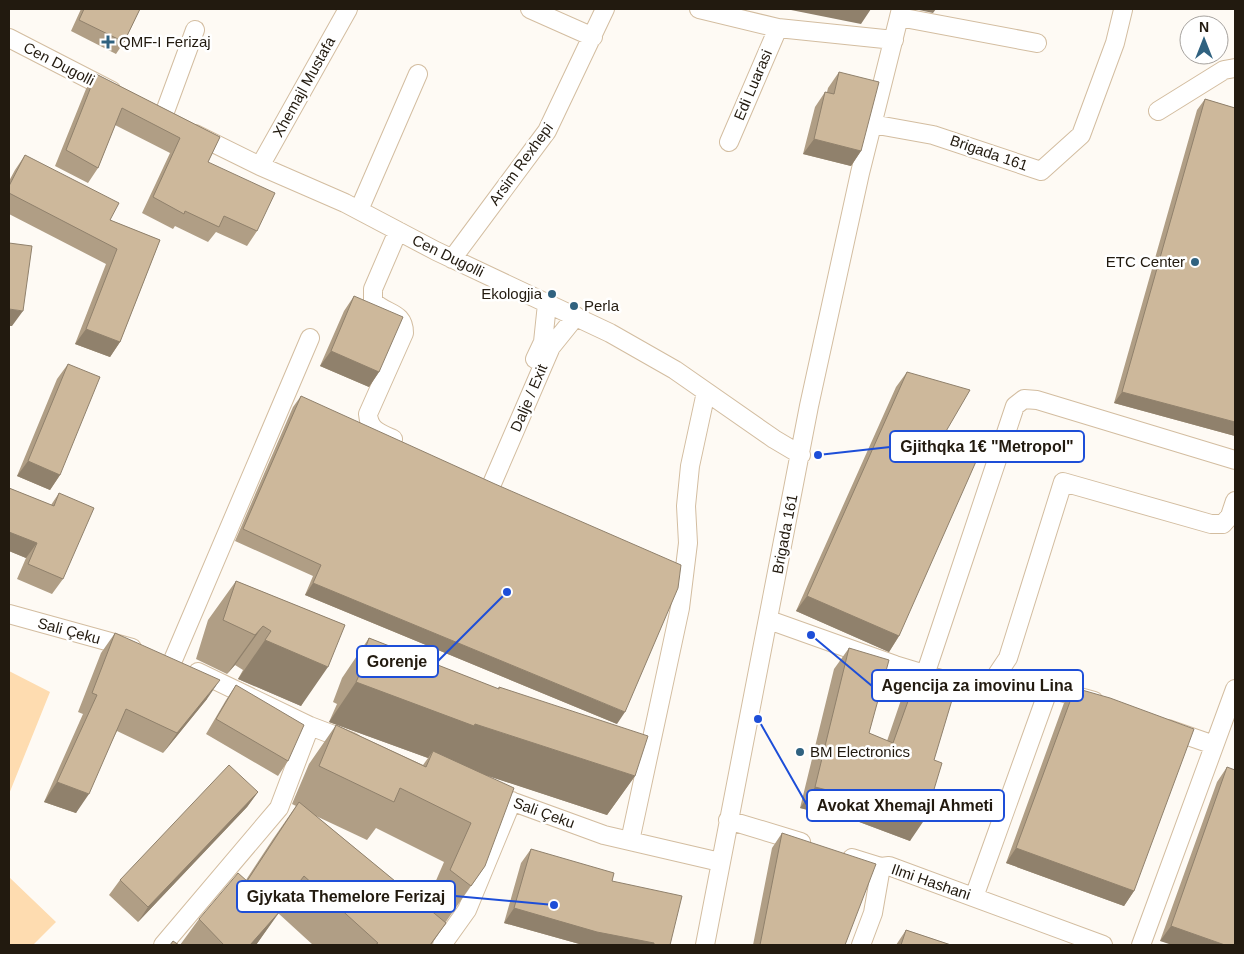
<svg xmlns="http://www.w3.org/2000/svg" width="1244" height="954" font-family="Helvetica,sans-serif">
	<rect width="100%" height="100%" fill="#fefaf4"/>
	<path fill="#fedcb0" d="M9,671L50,692L9,794Z
		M9,877L56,922L33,945H9Z"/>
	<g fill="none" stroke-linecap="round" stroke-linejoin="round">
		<defs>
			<path id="minor" d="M530,9L593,37
				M699,9L778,28
				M899,17L1037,43
				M9,38L112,91
				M1158,111L1224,70L1235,68
				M163,117L195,30
				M872,124L933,135L1041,171L1081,135L1115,43L1123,10
				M195,134L260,166L345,203L436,251L610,333L675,370L774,439L801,455
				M729,142L778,28L894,40
				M260,166L348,9
				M359,210L418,74
				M452,259L547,131L605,9
				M535,359L543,342L547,304
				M393,439C380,433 369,430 368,414L404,333C404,311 386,315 373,301V289L398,231
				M491,486L551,347L576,316
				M9,614L132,648
				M769,620L895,665L961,685L979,684L996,676L1008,658L1063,482L1211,524H1223L1230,516L1235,501
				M173,660L310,338
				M198,672L310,726L352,742
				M925,675L1015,406L1024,399L1037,400L1235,460
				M1168,729L1214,745
				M486,792L604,835L720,862
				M728,820L801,842
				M630,841L680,608L688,543L686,506L690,466L706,392
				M852,858L881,867L889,866L1103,945
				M974,897L1048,691L1054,690L1094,701
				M421,920L446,940
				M163,945L279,808L310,726
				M442,945L467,910L512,801
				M705,945L809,406L860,173L901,9
				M861,945L873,913L881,867
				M1141,945L1235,689"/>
		</defs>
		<use href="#minor" stroke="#d3bda0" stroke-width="20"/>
		<use href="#minor" stroke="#fff" stroke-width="18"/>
	</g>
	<path fill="#b09e85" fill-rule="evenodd" d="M81,9H140L124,42L116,54L71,31Z
		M839,72L861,151L851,166L803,154L815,107L825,92H827L828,88Z
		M96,74L220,137L208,162L257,231L247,246L216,232L208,242L175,226L173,229L142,213L170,153L115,125L98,168L88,183L55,166L86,89Z
		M1205,99L1235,108V436L1114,403L1197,110Z
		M25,155L110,220L160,240L120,342L110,357L75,344L106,264L9,214V181L15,170Z
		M354,296L379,372L369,387L320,366L344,311Z
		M68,364L60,475L50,490L17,476L57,379Z
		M907,372L938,445L899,636L889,652L796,611L896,387Z
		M301,396L617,724L305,595L313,576L235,541L293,407Z
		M9,488L51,505L59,493L63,579L52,594L17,579L26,558L9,551Z
		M236,581L345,625L301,706L238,679L243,670L235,665L227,674L196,659L208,620Z
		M115,633L207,699L163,753L117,731L76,813L44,802L83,714L78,712L101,653Z
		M369,638L498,689L499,687L635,776L607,815L486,775L485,866L445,923H446L431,945H313L278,913L256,945H180L199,919L246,880L273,839L296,806L292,804L309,764L336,725L423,765L428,758L329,722L337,704L333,702L342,678ZM316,816L367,840L376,828L444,862L425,906Z
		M849,648L869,733L887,741L901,700L916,679L934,760L910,841L838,814L836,817L800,808L834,669Z
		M236,685L288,761L278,776L206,734L226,700Z
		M1075,688L1134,891L1124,906L1006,863L1064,703Z
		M1227,767L1235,945L1160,941L1217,782Z
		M258,792L247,807L138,922L109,895L120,880Z
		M782,833L845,945H753L772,848Z
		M531,849L670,945H583L504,923L521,863Z
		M906,930L951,945H896Z"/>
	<path fill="#90816c" d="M786,9H871L861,24Z
		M920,9H936L933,13L919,10Z
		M814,139L861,151L851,166L803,154Z
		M9,309L23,311L12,326H9Z
		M86,329L120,342L110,357L75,344Z
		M331,351L379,372L369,387L320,366Z
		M1122,392L1235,422V436L1114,403Z
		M28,461L60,475L50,490L17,476Z
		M9,532L37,543L26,558L9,551Z
		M313,583L625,712L617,724L305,595Z
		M807,596L899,636L889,652L796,611Z
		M263,626L235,665L227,674L255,635Z
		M265,640L328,667L301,706L238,679Z
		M220,680L207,699L163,753L177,733Z
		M356,682L475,724L635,776L607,815L448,763L433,751L428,758L329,722Z
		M57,782L89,794L76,813L44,802Z
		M815,787L852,792L925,819L910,841L838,814L836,817L800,808Z
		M258,792L247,807L138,922L148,907Z
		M1016,848L1134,891L1124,906L1006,863Z
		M485,866L458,905L444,925Z
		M304,876L274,918L281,910L256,945H250Z
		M514,908L654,943L653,945H583L504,923Z
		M1171,926L1225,945H1172L1160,941Z"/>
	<path fill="#cdb89b" stroke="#90816c" d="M84,9H140L124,42L79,20Z
		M839,72L879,82L861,151L814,139L825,92L834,94Z
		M96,74L220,137L208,162L275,193L257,231L224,216L219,227L185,211L184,214L153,197L180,138L122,108L98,168L66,150Z
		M1205,99L1235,108V422L1122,392Z
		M25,155L119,203L110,220L160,240L120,342L86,329L117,249L9,193V186Z
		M9,243L32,246L23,311L9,309Z
		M354,296L403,317L379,372L331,351Z
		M68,364L100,377L60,475L28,461Z
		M907,372L970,390L938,445L978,457L899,636L807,596Z
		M301,396L495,484L681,565L678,588L625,712L313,583L321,565L243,529Z
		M9,488L54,506L59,493L94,508L63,579L28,564L37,543L9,532Z
		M236,581L345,625L328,667L265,640L271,631L263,626L255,635L223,620Z
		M115,633L220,680L177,733L126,709L89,794L57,782L97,695L92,693Z
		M369,638L499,689V687L648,736L635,776L475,724L474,726L356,682L364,665L360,663Z
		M849,648L889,660L869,733L893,743L916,679L955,690L934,760L942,763L925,819L852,792L851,796L815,787Z
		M236,685L304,725L288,761L216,719Z
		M1075,688L1110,698L1194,729L1134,891L1016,848Z
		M336,725L426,767L433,751L514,788L485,866L471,886L450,870L471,823L400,788L394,802L319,766Z
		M229,765L258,792L148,907L120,880Z
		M1227,767L1235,770V945H1225L1171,926Z
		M299,802L446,923L430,945H375L378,943L304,876L279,908L281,910L250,945H224L199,919L238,873L247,881Z
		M782,833L876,864L845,945H760Z
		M531,849L614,873L612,881L682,896L670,945H654V943L597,932L514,908Z
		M906,930L951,945H901Z
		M173,941L179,945H170Z"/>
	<g fill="#306280" stroke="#fff" stroke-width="2">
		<path d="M105.5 34.5h5v5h5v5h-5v5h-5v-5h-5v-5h5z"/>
		<circle cx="1195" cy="262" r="5"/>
		<circle cx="552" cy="294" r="5"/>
		<circle cx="574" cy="306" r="5"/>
		<circle cx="800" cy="752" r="5"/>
	</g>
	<g text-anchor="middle" stroke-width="5" stroke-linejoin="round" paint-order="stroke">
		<g font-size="15" fill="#221a0f" stroke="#fff" text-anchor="start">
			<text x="119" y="47">QMF-I Ferizaj</text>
			<text x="1185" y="267" text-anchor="end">ETC Center</text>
			<text x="542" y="299" text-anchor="end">Ekologjia</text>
			<text x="584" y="311">Perla</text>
			<text x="810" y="757">BM Electronics</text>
		</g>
		<g font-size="15" fill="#221a0f" stroke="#fff">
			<text transform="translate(59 64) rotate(27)" y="5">Cen Dugolli</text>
			<text transform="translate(753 85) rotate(-67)" y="5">Edi Luarasi</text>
			<text transform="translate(304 87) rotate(-61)" y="5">Xhemajl Mustafa</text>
			<text transform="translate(989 153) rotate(19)" y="5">Brigada 161</text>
			<text transform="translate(521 164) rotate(-54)" y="5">Arsim Rexhepi</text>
			<text transform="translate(448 256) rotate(26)" y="5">Cen Dugolli</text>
			<text transform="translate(529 398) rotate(-67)" y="5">Dalje / Exit</text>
			<text transform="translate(785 534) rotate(-79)" y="5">Brigada 161</text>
			<text transform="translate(69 631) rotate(15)" y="5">Sali Çeku</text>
			<text transform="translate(544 813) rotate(20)" y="5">Sali Çeku</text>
			<text transform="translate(931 882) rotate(19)" y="5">Ilmi Hashani</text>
		</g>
	</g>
	<path fill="none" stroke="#1d4ed8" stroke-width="2" d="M818 455L890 447M507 592L438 661M811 635L872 686M758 719L807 805M554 905L455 896"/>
	<g fill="#1d4ed8" stroke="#fff" stroke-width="2">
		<circle cx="818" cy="455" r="5"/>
		<circle cx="507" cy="592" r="5"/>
		<circle cx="811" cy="635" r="5"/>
		<circle cx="758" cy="719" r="5"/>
		<circle cx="554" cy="905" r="5"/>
	</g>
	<g fill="#fff" stroke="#1d4ed8" stroke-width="2">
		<rect x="890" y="431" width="194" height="31" rx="5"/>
		<rect x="357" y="646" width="81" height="31" rx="5"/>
		<rect x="872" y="670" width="211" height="31" rx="5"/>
		<rect x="807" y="790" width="197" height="31" rx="5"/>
		<rect x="237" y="881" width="218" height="31" rx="5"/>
	</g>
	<g font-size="16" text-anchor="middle" font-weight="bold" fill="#221a0f">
		<text x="987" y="452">Gjithqka 1€ "Metropol"</text>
		<text x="397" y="667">Gorenje</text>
		<text x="977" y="691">Agencija za imovinu Lina</text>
		<text x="905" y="811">Avokat Xhemajl Ahmeti</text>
		<text x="346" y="902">Gjykata Themelore Ferizaj</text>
	</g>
	<rect width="1244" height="954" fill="none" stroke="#221a0f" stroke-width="20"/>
	<g transform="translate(1204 40)"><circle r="24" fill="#ffffff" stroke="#a7a39f"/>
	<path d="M0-4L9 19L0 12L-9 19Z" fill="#306280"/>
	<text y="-8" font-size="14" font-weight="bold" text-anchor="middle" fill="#221a0f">N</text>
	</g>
</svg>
